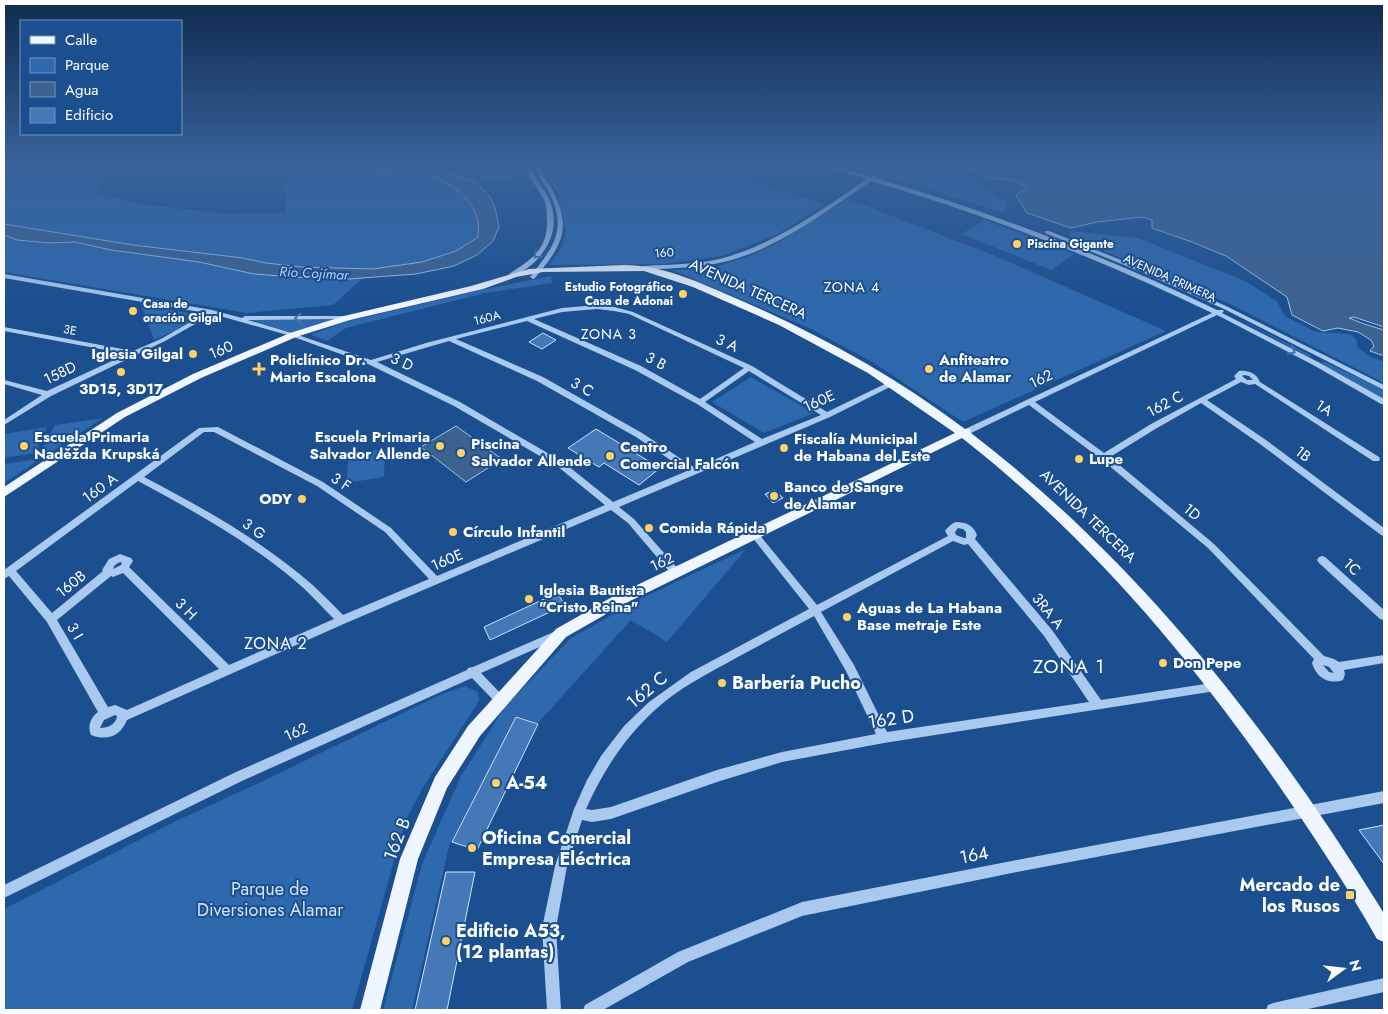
<svg xmlns="http://www.w3.org/2000/svg" width="1388" height="1014" font-family="Jost,sans-serif">
	<rect width="100%" height="100%" fill="#1b4f8f"/>
	<path fill="#2e69ad" d="M468,164H523L525,176L491,181L468,172L476,166Z
		M541,164H651L716,181L726,174L825,204L776,235L722,256L663,264L549,265L562,247L566,231L558,194L540,167Z
		M847,164H925L980,184V186L994,192L999,199L1009,202L1005,207L1007,211H999Z
		M59,168L101,181L96,194L147,205L226,214L285,213L286,199L281,184L300,175L342,172L422,174L453,186L469,203L479,222L478,237L456,251L422,262L373,269L333,305L247,313L4,272V175Z
		M848,199L998,257L1166,331L963,422L874,363L811,329L672,270L708,269L755,254L779,242Z
		M985,220L1074,254L1051,270L961,234Z
		M1071,231L1138,238L1245,281L1277,301L1285,316L1316,332L1350,334L1357,340V347L1371,357L1384,362V383L1230,304L1069,236Z
		M551,276L552,283L485,293L346,328L327,341L313,336L312,334L349,321L481,290Z
		M141,305L201,315L174,331L154,340Z
		M1230,314L1312,356L1309,357Z
		M250,320H333L292,333Z
		M1325,362L1384,390V399L1321,363Z
		M751,377L814,413L764,433L712,402Z
		M103,418L4,483V464L37,459L55,425Z
		M47,427L35,453L4,458V434Z
		M385,449L384,477L346,483L349,454Z
		M746,549L667,642L631,620L538,723L516,716L449,846L412,1010H383L422,864L461,776L505,707L571,638L644,597Z
		M465,686L478,692L479,701L422,789L405,822L352,1010H4V909L178,820L263,781L442,694Z"/>
	<path fill="#3c6290" stroke="#9cc4f0" d="M388,164H416L474,181L489,195L495,208L499,227L493,241L477,255L454,266L416,274L335,280L254,274L199,262L111,250L75,242L49,243L17,240L4,235V224L133,245L243,258L266,263L302,267L373,269L422,262L456,251L478,237C478,232 479,226 478,221C471,192 437,173 409,172C397,171 386,174 373,172L390,167Z
		M964,164H1384V327L1354,317L1349,318L1364,324L1384,330V356L1370,351L1374,346L1371,340L1358,332L1338,328L1323,331L1292,315L1287,297L1226,256L1192,242L1152,228V220L1142,217L1097,222L1071,228L1027,213L1016,195L1027,187L1011,180L992,178L969,169Z
		M456,426L502,459L466,482L421,447Z"/>
	<path fill="#4478b7" stroke="#cfe3fa" d="M543,333L556,340L542,349L529,342Z
		M596,429L660,468L639,485L604,463L599,467L568,448Z
		M775,490L783,498L773,503L765,494Z
		M557,593L565,605L490,640L484,627Z
		M516,717L538,724L477,850L452,842Z
		M1384,825V864L1359,830Z
		M446,872H475L447,1010H415Z"/>
	<g fill="none" stroke-linecap="round" stroke-linejoin="round">
		<path fill="#a9c9ee" fill-rule="evenodd" d="M526,164H531C533,178 543,186 549,199C564,231 542,265 511,277L509,276V274C531,260 548,249 547,221C547,213 547,205 543,198C537,186 528,178 526,164Z
			M535,164H540C541,175 549,182 553,191C573,230 560,248 535,278L533,279L530,277C553,247 568,231 549,192C544,183 536,175 535,164Z
			M818,164H826L870,177L875,176V178C992,212 1107,257 1217,310H1223L1224,311L1222,313L1320,363L1384,399V404H1381L1315,366L1217,315L1035,402L1104,453L1151,424L1236,379L1234,376L1239,371C1249,370 1256,373 1260,382L1379,457L1380,459L1379,461H1373L1255,384L1249,385L1241,382L1207,400L1266,440L1384,528V536L1381,535L1260,444L1201,403L1157,428L1110,457L1214,544L1324,656L1334,659L1339,662L1384,655V663L1344,670L1345,674L1343,680C1328,685 1316,677 1312,663L1314,659L1208,548L1101,459L1029,405L969,434L966,435L962,432L963,430L1212,313C1102,260 988,215 871,181C828,210 779,248 728,261C701,268 672,268 644,270L641,268L644,266C671,264 701,265 727,257C778,242 823,209 867,179ZM1244,375L1249,376L1253,380H1247L1242,376ZM1323,665L1329,667L1334,673L1329,672Z
			M1045,231H1049L1148,271L1228,307L1384,385V390L1224,309L1144,273L1045,233Z
			M4,274L212,310L242,318L245,316H347L350,318L349,319L248,320L295,334L371,360L426,343L562,308L597,305L614,307L633,312L752,366L827,412L889,382H892L896,384L830,417L619,507L634,519L679,570L681,573L679,576H673L628,523L611,510L346,623L127,720C120,737 107,741 91,735C87,726 91,717 98,712L47,622L9,576L4,579V570L199,428L218,427L323,482L391,528L437,576L605,505L557,466L454,406L368,364L291,336L213,314L165,341L51,396L4,425V420L42,395L4,384V380L47,391L127,354L4,331V327L133,351L161,339L206,313L4,278ZM597,309L614,311L629,314L744,368L700,399L641,366L534,319L562,312ZM527,321L635,370L697,404L755,442L695,468L642,433L543,377L456,339ZM449,341L537,381L636,437L687,471L613,502L563,462L460,402L377,362ZM749,371L821,415L762,439L705,402ZM204,432H214L317,486L385,532L429,579L343,615C330,602 317,588 302,576C254,536 199,506 144,477ZM138,481C192,510 246,540 293,579C308,591 321,606 334,619L229,665L129,567L133,561L131,558L120,554L109,559L102,570L103,571L52,613L16,571ZM120,562L122,563L121,565L113,569L115,565ZM123,573L219,669L127,710L115,705L108,707L57,620L111,576L113,577ZM115,715L117,716C116,724 109,728 100,728L104,720Z
			M956,522C966,522 973,525 977,535L975,539L1052,630L1101,700L1218,682L1222,684L1223,687L1222,690L884,743L782,762L717,782L611,819L592,822L582,820L567,866L556,928L561,1010H547L542,928L555,866L574,809L587,780L601,756L624,726L649,702L691,672L809,609L752,537L750,535L752,533H758L817,605L948,536L945,531C948,527 952,523 956,522ZM958,528L963,529L966,532V538H964L956,535L955,532ZM953,541L964,545L968,544L1044,636L1089,702L887,732L854,665L821,612ZM814,616L846,671L876,734L782,752L717,770L611,807L592,810L586,809C603,771 625,737 656,709C679,688 709,673 736,658C762,644 788,630 814,616Z
			M1322,556L1325,557L1384,610V620L1380,619L1319,563L1317,560L1319,557Z
			M556,631L560,632L561,635L560,638L481,673L505,698L506,701L505,704L501,706L497,704L472,678L244,780L4,898V885L236,772L467,670L468,668L473,667Z
			M1384,791V803L1022,871L802,916L688,962L603,1010H583L585,1005L678,952L802,902L1022,859Z
			M1384,978V992L1304,1010H1266L1268,1005L1273,1003Z"/>
		<path fill="#f0f6ff" fill-rule="evenodd" d="M624,265C660,265 694,280 726,294C809,329 892,374 965,429H970L971,433C1138,561 1270,729 1380,907L1384,914V942L1377,939C1346,884 1311,832 1275,780C1183,649 1089,538 962,438L622,605L566,637L480,736L447,788L418,859L380,1010H360L400,859L435,777L468,726L556,629L612,597L955,433L868,373L779,325L693,287L644,271L543,272L516,277L483,289L350,320L296,337L201,378L125,417L4,497V487L117,413L193,374L290,333L344,316L471,286L529,269Z"/>
	</g>
	<defs><path id="oneway-chevron" d="M-2-3.5L2.5 0L-2 3.5" fill="none" stroke-width="1.6" stroke-linecap="round" stroke-linejoin="round" transform="scale(1.25)"/></defs>
	<g stroke="#4674ac">
		<use href="#oneway-chevron" transform="translate(537 255) rotate(136)"/>
		<use href="#oneway-chevron" transform="translate(298 318) rotate(-180)"/>
		<use href="#oneway-chevron" transform="translate(1292 351) rotate(28)"/>
	</g>
	<linearGradient id="sky" x2="0" y2="1"><stop stop-color="#0f2b4f"/><stop offset="0.54" stop-color="#39639b"/><stop offset="1" stop-color="#39639b" stop-opacity="0"/></linearGradient>
	<rect width="1388" height="306" fill="url(#sky)"/>
	<g fill="#ffd166" stroke="#1b4f8f" stroke-width="2">
		<circle cx="1017" cy="244" r="5"/>
		<circle cx="683" cy="294" r="5"/>
		<circle cx="133" cy="311" r="5"/>
		<circle cx="193" cy="354" r="5"/>
		<path d="M256.5 361.5h5v5h5v5h-5v5h-5v-5h-5v-5h5z"/>
		<circle cx="929" cy="369" r="5"/>
		<circle cx="121" cy="372" r="5"/>
		<circle cx="24" cy="446" r="5"/>
		<circle cx="440" cy="446" r="5"/>
		<circle cx="784" cy="448" r="5"/>
		<circle cx="461" cy="453" r="5"/>
		<circle cx="610" cy="456" r="5"/>
		<circle cx="1079" cy="459" r="5"/>
		<circle cx="774" cy="496" r="5"/>
		<circle cx="302" cy="499" r="5"/>
		<circle cx="649" cy="528" r="5"/>
		<circle cx="453" cy="532" r="5"/>
		<circle cx="529" cy="599" r="5"/>
		<circle cx="847" cy="617" r="5"/>
		<circle cx="1163" cy="663" r="5"/>
		<circle cx="722" cy="683" r="5"/>
		<circle cx="496" cy="783" r="5"/>
		<circle cx="472" cy="848" r="5"/>
		<rect x="1345" y="890" width="10" height="10" rx="2.5"/>
		<circle cx="446" cy="941" r="5"/>
	</g>
	<g text-anchor="middle" stroke-width="4" stroke-linejoin="round" paint-order="stroke">
		<g font-size="12" font-weight="bold" fill="#fff" stroke="#1b4f8f" text-anchor="start">
			<text x="1027" y="248">Piscina Gigante</text>
			<text x="673" y="291" text-anchor="end">Estudio Fotográfico<tspan x="673" dy="14">Casa de Adonai</tspan></text>
			<text x="143" y="308">Casa de<tspan x="143" dy="14">oración Gilgal</tspan></text>
		</g>
		<g font-size="12" fill="#fff" stroke="#1b4f8f">
			<text transform="translate(664 253) rotate(-5)" y="4">160</text>
			<text transform="translate(1170 278) rotate(24)" y="4">AVENIDA PRIMERA</text>
			<text transform="translate(487 318) rotate(-14)" y="4">160A</text>
			<text transform="translate(70 330) rotate(10)" y="4">3E</text>
		</g>
		<g font-size="14" font-style="italic" fill="#b5d3f5" stroke="#1b4f8f">
			<text transform="translate(314 273) rotate(3)" y="5">Río Cojímar</text>
		</g>
		<g font-size="14" letter-spacing="1" fill="#fff" stroke="#1b4f8f">
			<text x="852" y="292">ZONA 4</text>
			<text x="609" y="339">ZONA 3</text>
		</g>
		<g font-size="15" fill="#fff" stroke="#1b4f8f">
			<text transform="translate(748 289) rotate(24)" y="5">AVENIDA TERCERA</text>
			<text transform="translate(727 343) rotate(25)" y="5">3 A</text>
			<text transform="translate(221 350) rotate(-23)" y="5">160</text>
			<text transform="translate(656 361) rotate(28)" y="5">3 B</text>
			<text transform="translate(402 362) rotate(25)" y="5">3 D</text>
			<text transform="translate(60 373) rotate(-26)" y="5">158D</text>
			<text transform="translate(1041 379) rotate(-26)" y="5">162</text>
			<text transform="translate(582 387) rotate(29)" y="5">3 C</text>
			<text transform="translate(819 401) rotate(-24)" y="5">160E</text>
			<text transform="translate(1165 404) rotate(-28)" y="5">162 C</text>
			<text transform="translate(1324 408) rotate(33)" y="5">1A</text>
			<text transform="translate(1303 454) rotate(37)" y="5">1B</text>
			<text transform="translate(341 482) rotate(34)" y="5">3 F</text>
			<text transform="translate(100 488) rotate(-36)" y="5">160 A</text>
			<text transform="translate(1192 512) rotate(40)" y="5">1D</text>
			<text transform="translate(1088 516) rotate(44)" y="5">AVENIDA TERCERA</text>
			<text transform="translate(254 529) rotate(35)" y="5">3 G</text>
			<text transform="translate(447 560) rotate(-23)" y="5">160E</text>
			<text transform="translate(662 562) rotate(-26)" y="5">162</text>
			<text transform="translate(1352 567) rotate(42)" y="5">1C</text>
			<text transform="translate(71 584) rotate(-39)" y="5">160B</text>
			<text transform="translate(186 609) rotate(45)" y="5">3 H</text>
			<text transform="translate(1048 611) rotate(51)" y="5">3RA A</text>
			<text transform="translate(75 631) rotate(60)" y="5">3 I</text>
			<text transform="translate(296 732) rotate(-25)" y="5">162</text>
		</g>
		<g font-size="15" font-weight="bold" fill="#fff" stroke="#1b4f8f" text-anchor="start">
			<text x="183" y="359" text-anchor="end">Iglesia Gilgal</text>
			<text x="270" y="365">Policlínico Dr.<tspan x="270" dy="17">Mario Escalona</tspan></text>
			<text x="939" y="365">Anfiteatro<tspan x="939" dy="17">de Alamar</tspan></text>
			<text x="121" y="394" text-anchor="middle">3D15, 3D17</text>
			<text x="34" y="442">Escuela Primaria<tspan x="34" dy="17">Naděžda Krupská</tspan></text>
			<text x="430" y="442" text-anchor="end">Escuela Primaria<tspan x="430" dy="17">Salvador Allende</tspan></text>
			<text x="794" y="444">Fiscalía Municipal<tspan x="794" dy="17">de Habana del Este</tspan></text>
			<text x="471" y="449">Piscina<tspan x="471" dy="17">Salvador Allende</tspan></text>
			<text x="620" y="452">Centro<tspan x="620" dy="17">Comercial Falcón</tspan></text>
			<text x="1089" y="464">Lupe</text>
			<text x="784" y="492">Banco de Sangre<tspan x="784" dy="17">de Alamar</tspan></text>
			<text x="292" y="504" text-anchor="end">ODY</text>
			<text x="659" y="533">Comida Rápida</text>
			<text x="463" y="537">Círculo Infantil</text>
			<text x="539" y="595">Iglesia Bautista<tspan x="539" dy="17">"Cristo Reina"</tspan></text>
			<text x="857" y="613">Aguas de La Habana<tspan x="857" dy="17">Base metraje Este</tspan></text>
			<text x="1173" y="668">Don Pepe</text>
		</g>
		<g font-size="16" letter-spacing="1" fill="#fff" stroke="#1b4f8f">
			<text x="276" y="649">ZONA 2</text>
		</g>
		<g font-size="18" font-weight="bold" fill="#fff" stroke="#1b4f8f" text-anchor="start">
			<text x="732" y="689">Barbería Pucho</text>
			<text x="506" y="789">A-54</text>
			<text x="482" y="844">Oficina Comercial<tspan x="482" dy="21">Empresa Eléctrica</tspan></text>
			<text x="1340" y="891" text-anchor="end">Mercado de<tspan x="1340" dy="21">los Rusos</tspan></text>
			<text x="456" y="937">Edificio A53,<tspan x="456" dy="21">(12 plantas)</tspan></text>
		</g>
		<g font-size="18" fill="#fff" stroke="#1b4f8f">
			<text transform="translate(647 690) rotate(-40)" y="6">162 C</text>
			<text transform="translate(891 719) rotate(-9)" y="6">162 D</text>
			<text transform="translate(397 839) rotate(-69)" y="6">162 B</text>
			<text transform="translate(974 855) rotate(-11)" y="6">164</text>
		</g>
		<g font-size="18" fill="#cfe3fa" stroke="#1b4f8f">
			<text x="270" y="895">Parque de<tspan x="270" dy="21">Diversiones Alamar</tspan></text>
		</g>
		<g font-size="19" letter-spacing="1" fill="#fff" stroke="#1b4f8f">
			<text x="1069" y="673">ZONA 1</text>
		</g>
	</g>
	<rect width="1388" height="1014" fill="none" stroke="#ffffff" stroke-width="10"/>
	<rect x="20" y="20" width="162" height="115" fill="#1b4f8f" stroke="#7695bc"/>
	<rect x="30" y="36" width="25" height="8" fill="#f0f6ff" stroke="#7695bc"/>
	<text x="65" y="45" font-size="15" fill="#ffffff">Calle</text>
	<rect x="30" y="58" width="25" height="15" fill="#2e69ad" stroke="#7695bc"/>
	<text x="65" y="70" font-size="15" fill="#ffffff">Parque</text>
	<rect x="30" y="82" width="25" height="15" fill="#3c6290" stroke="#7695bc"/>
	<text x="65" y="95" font-size="15" fill="#ffffff">Agua</text>
	<rect x="30" y="108" width="25" height="15" fill="#4478b7" stroke="#7695bc"/>
	<text x="65" y="120" font-size="15" fill="#ffffff">Edificio</text>
	<g transform="translate(1343 969) rotate(75)" stroke="#1b4f8f" stroke-width="4" paint-order="stroke">
	<path d="M0-4L9 19L0 12L-9 19Z" fill="#ffffff"/>
	<text y="-8" font-size="14" font-weight="bold" text-anchor="middle" fill="#ffffff">N</text>
	</g>
</svg>
